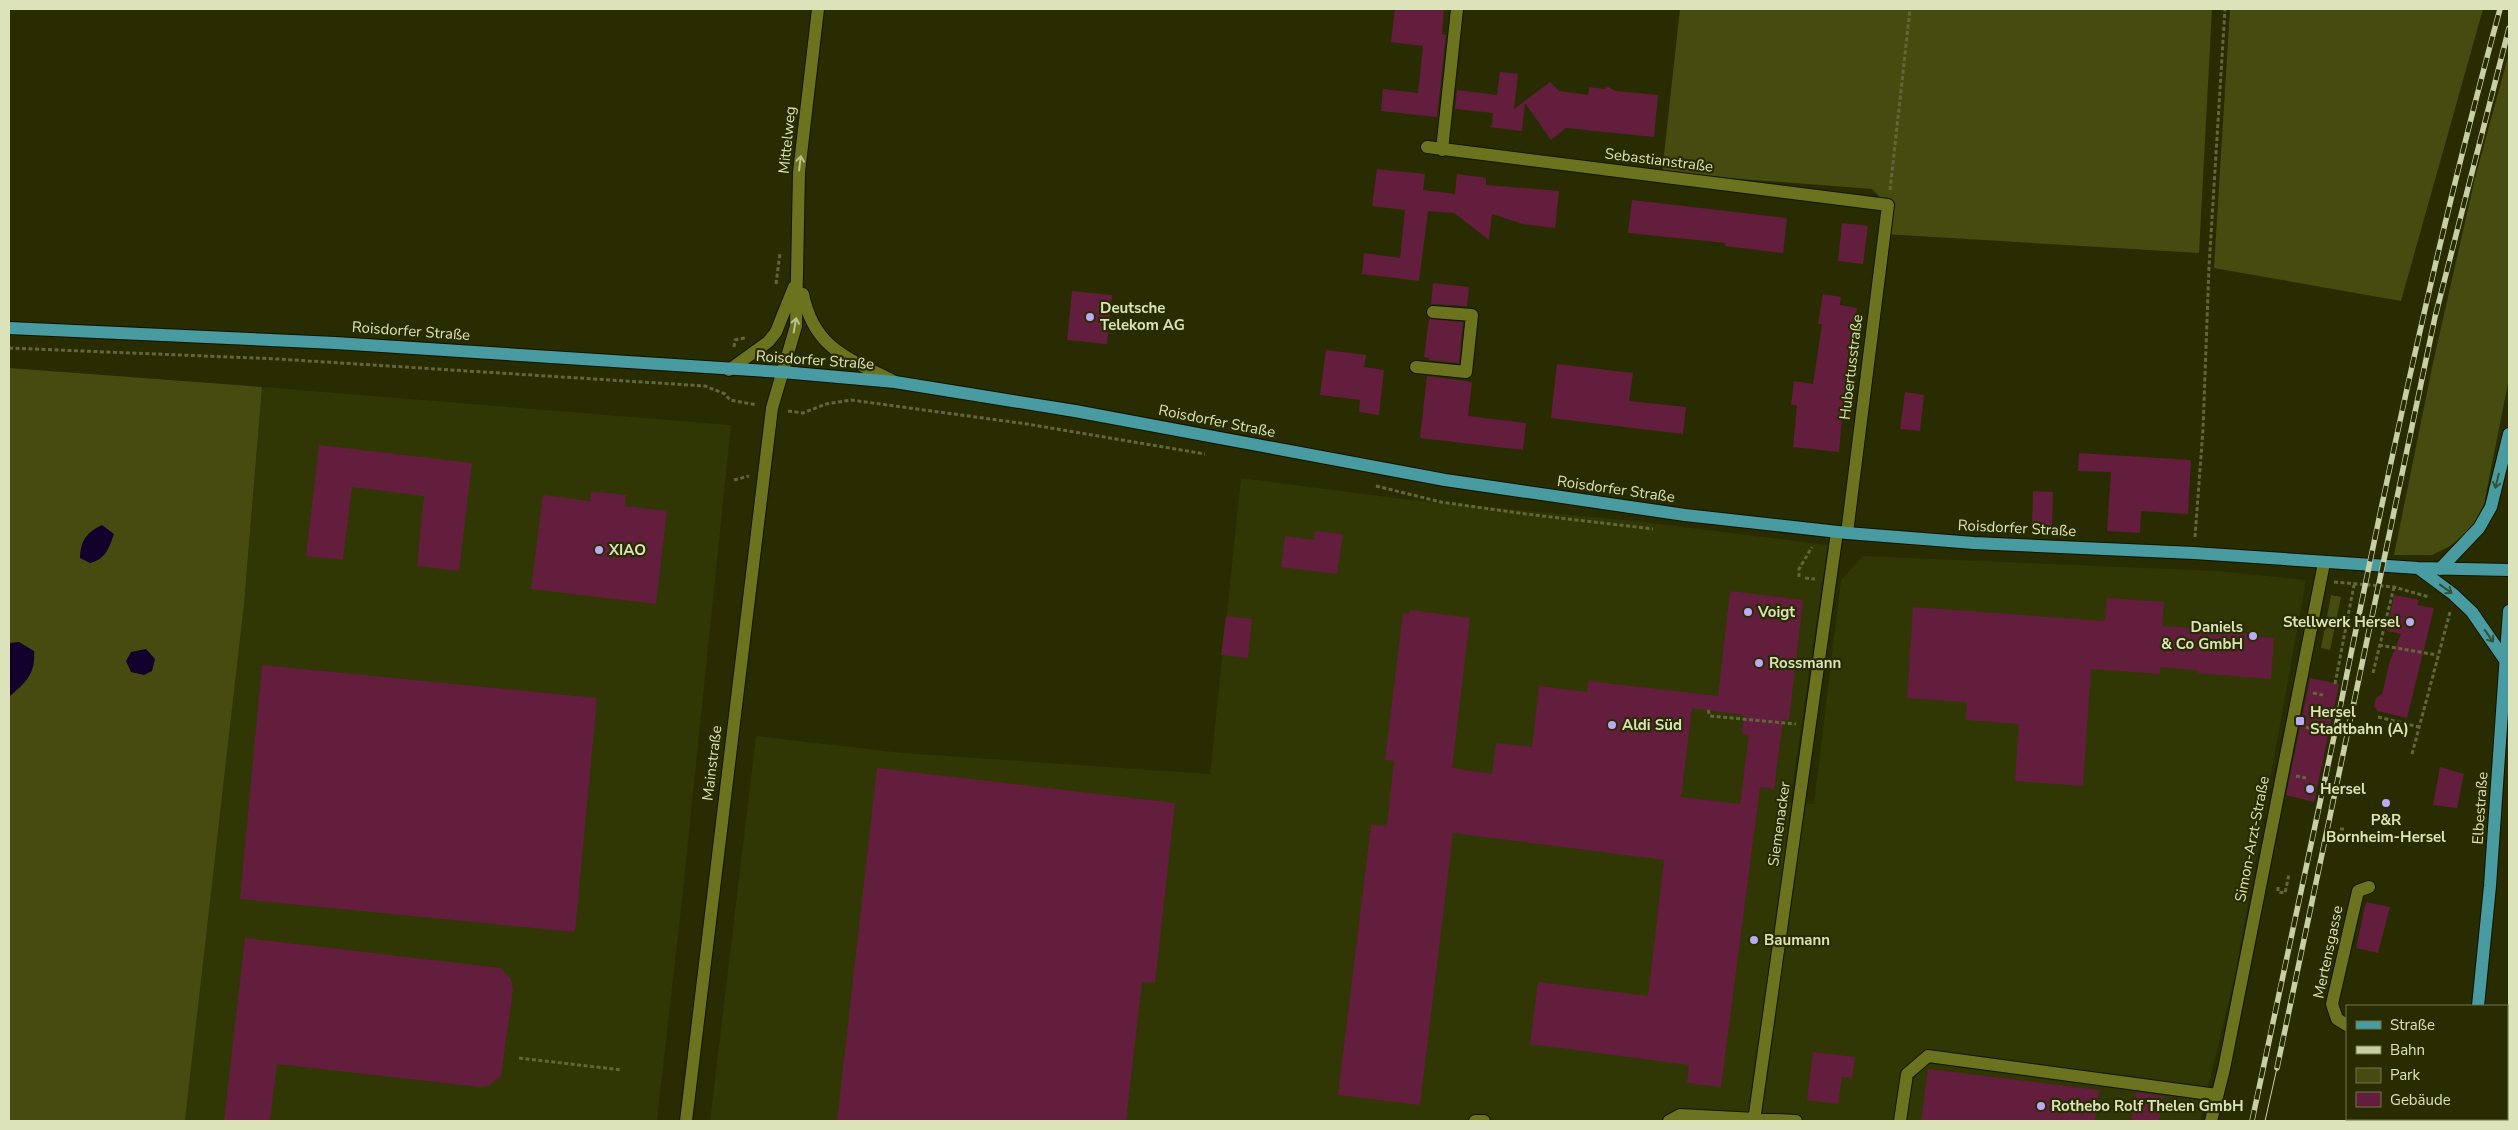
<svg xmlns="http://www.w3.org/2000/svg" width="2518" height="1130" font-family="'Nunito Sans',sans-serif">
	<rect width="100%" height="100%" fill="#282c00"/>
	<path fill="#303604" d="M262,387L731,425L683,891L657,1121H185L244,604Z
		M1241,478L1402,499L1634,521L1828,545L1790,802L1814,804L1841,580L1863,556L2218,571L2306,580L2235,976L2200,1121H710L756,736L903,753L1210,774Z"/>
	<path fill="#464c10" d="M1680,9H2212L2199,253L1884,234L1888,205L1872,189L1662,173Z
		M2230,9H2483L2401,301L2214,268Z
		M2509,53V378L2484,504L2472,529L2450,546L2432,555H2394L2433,363L2475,178Z
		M9,368L262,387L244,604L185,1121H9Z
		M2331,595L2341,597L2330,650L2321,648Z"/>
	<path fill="#12012c" d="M102,525L114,534C109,548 106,559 90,563L80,558C80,541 87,532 102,525Z
		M19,642L34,651C36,674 25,683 9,697V643Z
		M146,649L155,659L152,671L144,675L131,672L126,661L131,652Z"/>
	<path fill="#631e3e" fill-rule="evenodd" d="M1395,9H1444L1442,34L1446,35L1437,117L1381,111L1383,89L1418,93L1423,46L1391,42Z
		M1500,72L1518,74L1514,109L1550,82L1559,91L1588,95L1589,87L1605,89L1606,86L1616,91L1658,95L1654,137L1566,128L1551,140L1525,103L1522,131L1489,127L1492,125L1493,113L1455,109L1457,90L1497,95Z
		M1377,169L1425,174L1423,190L1455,194L1457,174L1486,178V185L1559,191L1555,228L1523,224L1492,214L1489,240L1454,213L1428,211L1419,281L1362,274L1364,253L1400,258L1405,210L1372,206Z
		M1632,200L1787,218L1783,253L1725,246L1726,243L1628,233Z
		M1842,223L1868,226L1863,264L1838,261Z
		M1433,283L1469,287L1467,306L1431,304Z
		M1072,291L1112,295L1107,344L1067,340Z
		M1823,294L1841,297L1840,305L1857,308L1848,375H1846L1839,452L1793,447L1797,405H1791L1794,381L1813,384L1822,324H1818Z
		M1429,319L1463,322L1459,363L1429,360V358L1424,357Z
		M1326,350L1366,355L1364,367L1384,370L1379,415L1359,412L1360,400L1320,395Z
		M1557,364L1633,373L1629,401L1686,407L1683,434L1551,418Z
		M1427,376L1472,382L1468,416L1526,423L1523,450L1420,438Z
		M1905,392L1924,395L1920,431L1900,429Z
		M319,445L472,463L459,571L417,566L424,496L352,487L343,560L306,556Z
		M2079,453L2191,460L2188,514L2141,511L2140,533L2107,531L2111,472L2078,471Z
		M591,491L626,495L625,506L667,511L656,604L531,589L543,495L590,501Z
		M2033,491L2053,492L2052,526L2032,524Z
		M1315,531L1343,534L1337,574L1281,567L1285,536L1314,540Z
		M1730,591L1803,600L1789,720L1783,719L1774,789L1760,787L1721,1087L1687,1083L1689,1065L1530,1044L1538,982L1648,996L1664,860L1453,833L1420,1105L1338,1095L1371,825L1387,826L1394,761L1385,760L1403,613L1409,614L1410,610L1470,618L1452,768L1492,774L1496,743L1532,747L1539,686L1587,692L1588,681L1718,696ZM1692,708L1744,715L1742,734L1749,735L1740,804L1681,797Z
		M2394,595L2419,600L2417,605L2434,608L2407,718L2378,711L2374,706L2376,698L2382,694L2390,661L2401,634L2387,631Z
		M2107,598L2164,602L2162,626L2242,632L2253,636L2274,638L2271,679L2197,673V670L2160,667V674L2091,669L2083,786L2015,781L2019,724L1966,720L1967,702L1907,698L1913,607L2105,621Z
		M1226,616L1252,619L1248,658L1221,655Z
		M262,665L597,698L575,932L240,899Z
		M2310,678L2339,684L2314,802L2286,795Z
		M2440,767L2464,774L2457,808L2433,805Z
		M877,768L1175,803L1155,983L1142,982L1126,1121H837Z
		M2366,902L2390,907L2378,953L2356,948Z
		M245,938L500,968L511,979L513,989L501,1076L490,1085L480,1087L277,1064L270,1121H224Z
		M1813,1052L1855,1057L1852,1078L1842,1077L1838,1104L1807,1100Z
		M1928,1069L2099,1090L2095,1121H1921Z
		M2136,1092L2163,1096L2159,1121H2131Z"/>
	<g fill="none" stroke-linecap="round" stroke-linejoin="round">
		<defs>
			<path id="minor" d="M1427,147L1888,205L1847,533
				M1442,150L1457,9
				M803,294C814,349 848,358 893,381
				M1416,367L1466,372L1472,315L1433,312
				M729,370L768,342L776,332L794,287
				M2347,1025L2337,1019L2332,1004L2358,891L2369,887
				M2482,1119L2486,1121
				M686,1121L772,408L796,326L799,172L818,9
				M1475,1121H1484
				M1669,1121L1680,1115L1796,1121
				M1754,1121L1837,532
				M1900,1121L1907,1074L1928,1056L2217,1095
				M2211,1121L2224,1069L2324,563"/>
			<path id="major" d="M9,328L335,343L782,372L895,382L1075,411L1445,480L1685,515L1847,533L1974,543L2194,553L2418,568L2509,570
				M2418,568L2453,594L2472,612L2505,660
				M2440,569L2479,528L2491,507L2509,434
				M2478,1006L2490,886L2509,611
				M2467,1121V1119"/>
		</defs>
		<use href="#minor" stroke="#111300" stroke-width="14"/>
		<use href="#major" stroke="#111300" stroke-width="14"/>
		<path stroke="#61663b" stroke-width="3" stroke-dasharray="4 2.5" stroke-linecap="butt" d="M1890,190L1910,9
			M776,284L780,253
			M734,347L735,340L745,338
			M9,348L278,359L705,386L725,394L730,400L757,405
			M788,411L803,413L826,404L851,400L1027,424L1205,454
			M734,480L749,476
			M1376,486L1441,502L1526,514L1653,529
			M2195,537L2203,429L2209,267L2225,9
			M1799,577V569L1812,547
			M1805,578L1815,579
			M2334,582L2394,587L2429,597
			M2379,645L2437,655
			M2373,673L2394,587
			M2335,684L2354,585
			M2313,693L2323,695
			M1708,710L1710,716L1796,724
			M2378,717L2419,727
			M2306,727L2315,730
			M2412,754L2450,612
			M2296,776L2306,778
			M2340,829H2344
			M2278,887V892L2285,893L2289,874
			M519,1058L622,1070"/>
		<use href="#minor" stroke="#6b731f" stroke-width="12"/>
		<use href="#major" stroke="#489ca1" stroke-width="12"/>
		<path stroke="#c8cea6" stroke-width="1" d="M2265,1121L2277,1068"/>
		<defs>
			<path id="rail" d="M2277,1068L2435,317L2509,28
				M2252,1121C2280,987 2310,852 2338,718C2386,480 2436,243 2500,9"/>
		</defs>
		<use href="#rail" stroke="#c8cea6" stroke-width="5.5"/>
		<use href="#rail" stroke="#282c00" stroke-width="4" stroke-dasharray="11" stroke-linecap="butt"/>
	</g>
	<defs><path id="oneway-shaft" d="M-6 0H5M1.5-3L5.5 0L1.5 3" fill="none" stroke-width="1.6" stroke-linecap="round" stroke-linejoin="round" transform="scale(1.25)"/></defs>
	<g stroke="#bac18c">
		<use href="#oneway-shaft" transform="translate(800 163) rotate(-83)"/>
		<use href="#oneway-shaft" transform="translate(795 325) rotate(-80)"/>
	</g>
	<g stroke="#335338">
		<use href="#oneway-shaft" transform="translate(2497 481) rotate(104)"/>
		<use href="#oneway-shaft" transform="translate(2446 589) rotate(36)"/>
		<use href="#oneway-shaft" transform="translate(2489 636) rotate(55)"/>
	</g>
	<g fill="#bcaaf5" stroke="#282c00" stroke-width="2">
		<circle cx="1090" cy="317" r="5"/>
		<circle cx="599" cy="550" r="5"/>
		<circle cx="1748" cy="612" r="5"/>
		<circle cx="2410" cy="622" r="5"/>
		<circle cx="2253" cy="636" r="5"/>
		<circle cx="1759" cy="663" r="5"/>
		<rect x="2295" y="716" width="10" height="10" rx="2.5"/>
		<circle cx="1612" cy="725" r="5"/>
		<circle cx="2310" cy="789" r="5"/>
		<circle cx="2386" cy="803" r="5"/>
		<circle cx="1754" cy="940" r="5"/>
		<circle cx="2041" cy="1106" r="5"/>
	</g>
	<g text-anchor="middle" stroke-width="4.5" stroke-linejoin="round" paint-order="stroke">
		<g font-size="15" fill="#dce2ba" stroke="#282c00">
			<text transform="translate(787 140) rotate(-84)" y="5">Mittelweg</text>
			<text transform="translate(1659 160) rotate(7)" y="5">Sebastianstraße</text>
			<text transform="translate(411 331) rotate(4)" y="5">Roisdorfer Straße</text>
			<text transform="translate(815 360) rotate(4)" y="5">Roisdorfer Straße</text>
			<text transform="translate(1851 367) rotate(-83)" y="5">Hubertusstraße</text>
			<text transform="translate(1217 421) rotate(11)" y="5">Roisdorfer Straße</text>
			<text transform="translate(1616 489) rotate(8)" y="5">Roisdorfer Straße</text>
			<text transform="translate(2017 528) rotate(3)" y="5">Roisdorfer Straße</text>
			<text transform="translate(712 763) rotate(-83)" y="5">Mainstraße</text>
			<text transform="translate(2480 808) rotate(-86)" y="5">Elbestraße</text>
			<text transform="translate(1779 824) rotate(-82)" y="5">Siemenacker</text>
			<text transform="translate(2252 839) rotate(-79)" y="5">Simon-Arzt-Straße</text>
			<text transform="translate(2328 952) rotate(-78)" y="5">Mertensgasse</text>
		</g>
		<g font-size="15" font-weight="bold" fill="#dce2ba" stroke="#282c00" text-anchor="start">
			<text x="1100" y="313">Deutsche<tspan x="1100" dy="17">Telekom AG</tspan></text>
			<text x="609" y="555">XIAO</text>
			<text x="1758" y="617">Voigt</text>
			<text x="2400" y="627" text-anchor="end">Stellwerk Hersel</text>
			<text x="2243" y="632" text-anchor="end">Daniels<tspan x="2243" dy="17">&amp; Co GmbH</tspan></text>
			<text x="1769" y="668">Rossmann</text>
			<text x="2310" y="717">Hersel<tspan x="2310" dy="17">Stadtbahn (A)</tspan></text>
			<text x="1622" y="730">Aldi Süd</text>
			<text x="2320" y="794">Hersel</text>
			<text x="2386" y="825" text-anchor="middle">P&amp;R<tspan x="2386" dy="17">Bornheim-Hersel</tspan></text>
			<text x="1764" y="945">Baumann</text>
			<text x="2051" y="1111">Rothebo Rolf Thelen GmbH</text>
		</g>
	</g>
	<rect width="2518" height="1130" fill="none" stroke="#dce2ba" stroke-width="20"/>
	<rect x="2346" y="1005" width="162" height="115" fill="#282c00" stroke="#70754a"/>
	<rect x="2356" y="1021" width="25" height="8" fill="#489ca1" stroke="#70754a"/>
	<text x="2390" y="1030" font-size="15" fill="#dce2ba">Straße</text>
	<rect x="2356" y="1046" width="25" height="8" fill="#c8cea6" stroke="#70754a"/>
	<text x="2390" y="1055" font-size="15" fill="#dce2ba">Bahn</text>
	<rect x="2356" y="1068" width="25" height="15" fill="#464c10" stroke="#70754a"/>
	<text x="2390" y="1080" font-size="15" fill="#dce2ba">Park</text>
	<rect x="2356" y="1092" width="25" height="15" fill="#631e3e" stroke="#70754a"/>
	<text x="2390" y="1105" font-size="15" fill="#dce2ba">Gebäude</text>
</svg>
